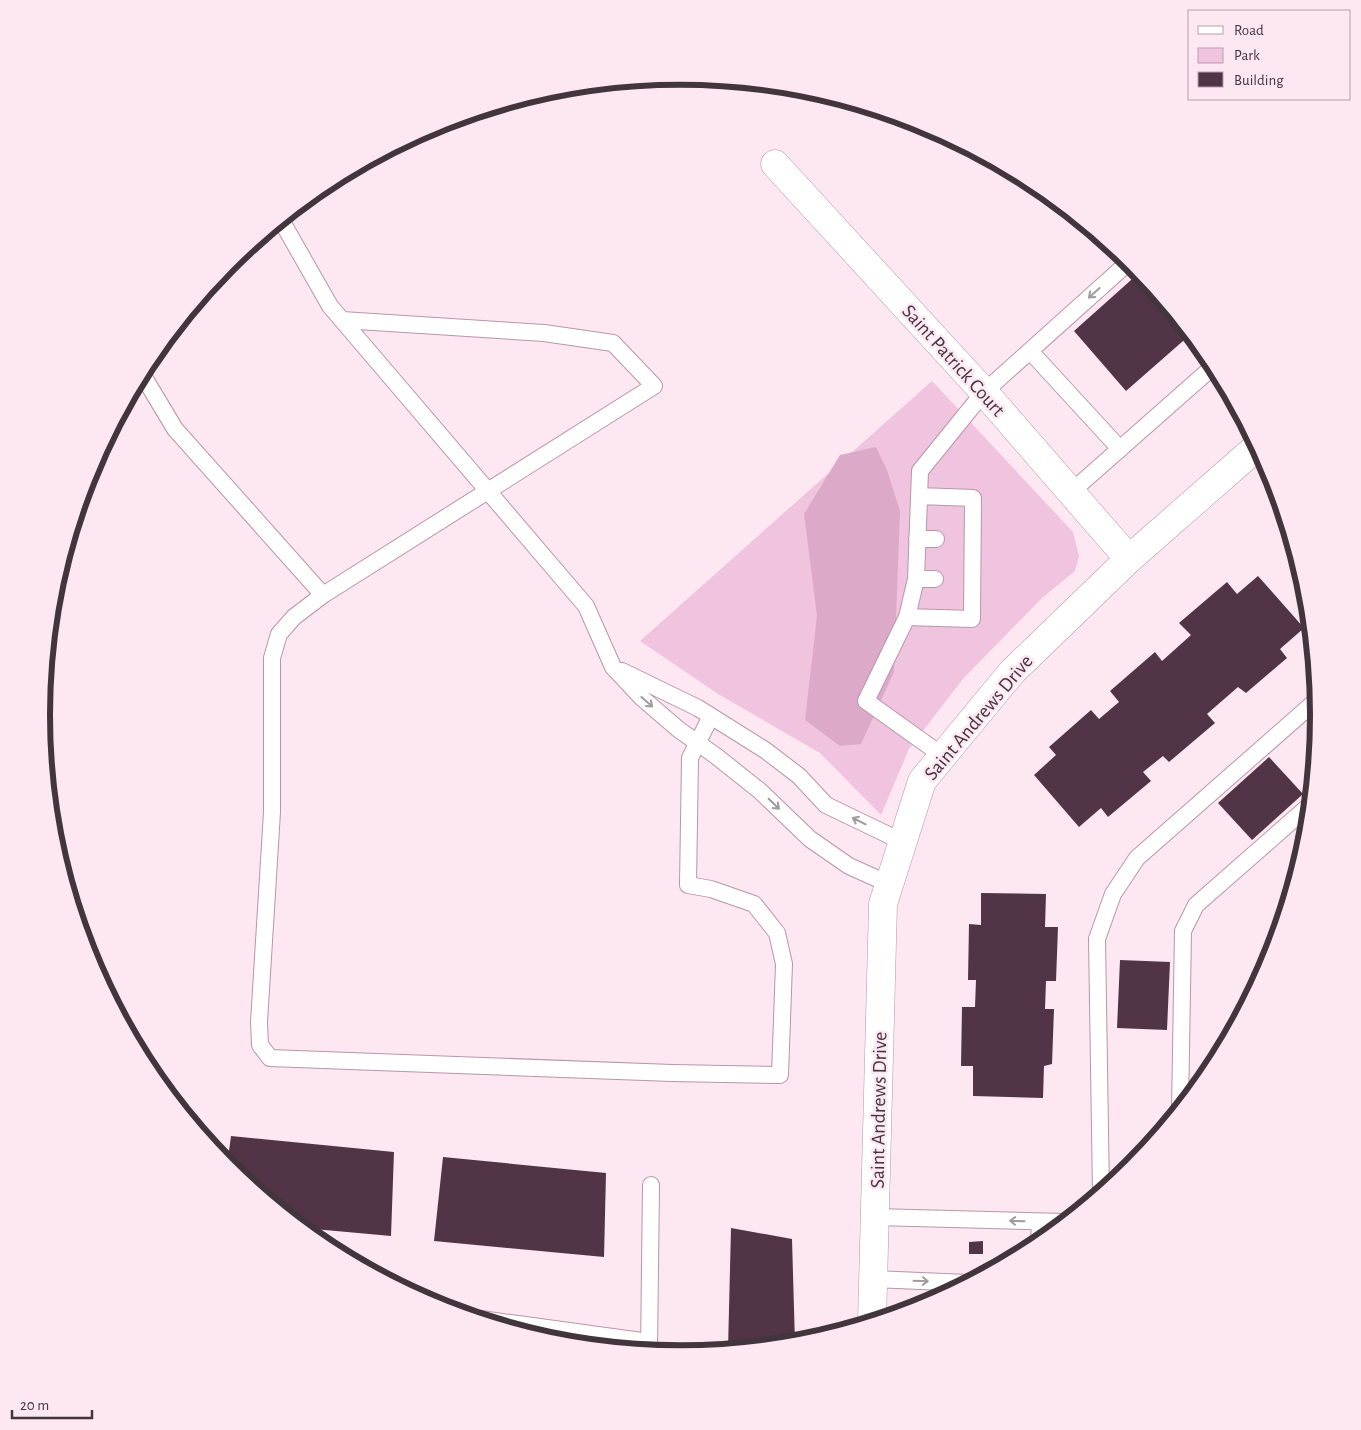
<svg xmlns="http://www.w3.org/2000/svg" width="1361" height="1430" font-family="'Alegreya Sans',sans-serif">
	<rect width="100%" height="100%" fill="#fde7f3"/>
	<path fill="#f0c4de" d="M932,381L1073,532L1079,556L1075,571L1042,598L963,679L909,749L881,815L820,753L718,694L640,641Z"/>
	<path fill="#dda9c8" d="M876,447L887,470L900,511L894,672L861,744L840,746L805,720L817,616L804,514L840,455Z"/>
	<path fill="#513546" d="M1140,272L1191,334L1126,391L1074,331Z
		M1258,576L1304,628L1280,649L1287,658L1246,693L1238,687L1207,714L1215,723L1169,762L1163,756L1143,772L1151,781L1108,817L1101,808L1079,827L1034,775L1056,755L1049,747L1091,710L1099,719L1119,702L1110,691L1155,652L1162,661L1191,635L1179,623L1227,582L1237,594Z
		M1269,757L1303,794L1252,840L1218,803Z
		M981,893L1046,894L1045,927H1058L1056,981H1046L1045,1009H1054L1052,1064L1044,1066L1043,1098L973,1096V1066H961L962,1007H975L976,980H968L969,924L981,925Z
		M1120,960L1170,962L1167,1030L1117,1028Z
		M231,1136L394,1152L391,1236L303,1228L227,1166Z
		M443,1157L606,1173L604,1257L434,1241Z
		M731,1228L792,1239L795,1343L728,1350Z
		M983,1241V1254H969V1242Z"/>
	<g fill="none" stroke-linecap="round" stroke-linejoin="round">
		<defs>
			<path id="lane" d="M281,220L330,306L586,606L613,667L642,698L678,729L716,756L760,791L810,839L849,866L889,884
				M1030,351L1120,449
				M142,374L175,429L323,595L294,617L279,634L272,658V812L259,1022L260,1045L270,1058L672,1073L780,1075L784,964L777,933L754,904L711,889L688,885L690,758L711,716
				M1071,492L1215,365
				M917,539H936
				M916,579H935
				M323,595L654,386L613,343L544,333L342,320
				M907,617L972,619L973,498L919,496
				M622,671L698,708L765,750L799,776L826,805L903,842
				M943,756L866,701L907,617L916,579L920,471L984,392L1130,261
				M1180,1110L1183,931L1196,905L1311,804
				M1101,1193L1097,939L1113,894L1137,858L1318,699
				M875,1217L1065,1222
				M1039,1243L1040,1222
				M873,1279L968,1283
				M481,1319L649,1342
				M649,1351L651,1185"/>
			<path id="street" d="M775,164L984,392L1129,559"/>
			<path id="secondary" d="M872,1322L883,904L922,781L1012,672L1129,559L1258,446"/>
		</defs>
		<use href="#lane" stroke="#b796a9" stroke-width="18"/>
		<use href="#street" stroke="#b796a9" stroke-width="29"/>
		<use href="#secondary" stroke="#b796a9" stroke-width="29"/>
		<use href="#lane" stroke="#fff" stroke-width="16"/>
		<use href="#street" stroke="#fff" stroke-width="28"/>
		<use href="#secondary" stroke="#fff" stroke-width="28"/>
	</g>
	<defs><path id="oneway-shaft" d="M-6 0H5M1.5-3L5.5 0L1.5 3" fill="none" stroke-width="1.6" stroke-linecap="round" stroke-linejoin="round" transform="scale(1.25)"/></defs>
	<g stroke="#a19a9e">
		<use href="#oneway-shaft" transform="translate(1094 293) rotate(138)"/>
		<use href="#oneway-shaft" transform="translate(647 702) rotate(41)"/>
		<use href="#oneway-shaft" transform="translate(774 804) rotate(44)"/>
		<use href="#oneway-shaft" transform="translate(859 821) rotate(-154)"/>
		<use href="#oneway-shaft" transform="translate(1017 1221) rotate(-178)"/>
		<use href="#oneway-shaft" transform="translate(921 1281) rotate(2)"/>
	</g>
	<g text-anchor="middle" stroke-width="5" stroke-linejoin="round" paint-order="stroke">
		<g font-size="20" fill="#43353d" stroke="#fde7f3">
			<text transform="translate(954 360) rotate(48)" y="7">Saint Patrick Court</text>
			<text transform="translate(978 717) rotate(-50)" y="7">Saint Andrews Drive</text>
			<text transform="translate(878 1110) rotate(-89)" y="7">Saint Andrews Drive</text>
		</g>
	</g>
	<path d="M0 0H1361V1430H0ZM50 715a630 630 0 1 1 1260 0a630 630 0 1 1-1260 0Z" fill="#fde7f3" fill-rule="evenodd"/>
	<path fill="none" stroke="#43353d" stroke-width="6" d="M50 715a630 630 0 1 1 1260 0a630 630 0 1 1-1260 0Z"/>
	<rect x="1188" y="10" width="162" height="90" fill="#fde7f3" stroke="#b3a0aa"/>
	<rect x="1198" y="26" width="25" height="8" fill="#ffffff" stroke="#b3a0aa"/>
	<text x="1234" y="35" font-size="15" fill="#43353d">Road</text>
	<rect x="1198" y="48" width="25" height="15" fill="#f0c4de" stroke="#b3a0aa"/>
	<text x="1234" y="60" font-size="15" fill="#43353d">Park</text>
	<rect x="1198" y="72" width="25" height="15" fill="#513546" stroke="#b3a0aa"/>
	<text x="1234" y="85" font-size="15" fill="#43353d">Building</text>
	<path d="M12 1410v8h80v-8" fill="none" stroke="#43353d" stroke-width="2.5"/>
	<text x="20" y="1410" font-size="15" fill="#43353d" stroke="#fde7f3" stroke-width="4" paint-order="stroke">20 m</text>
</svg>
